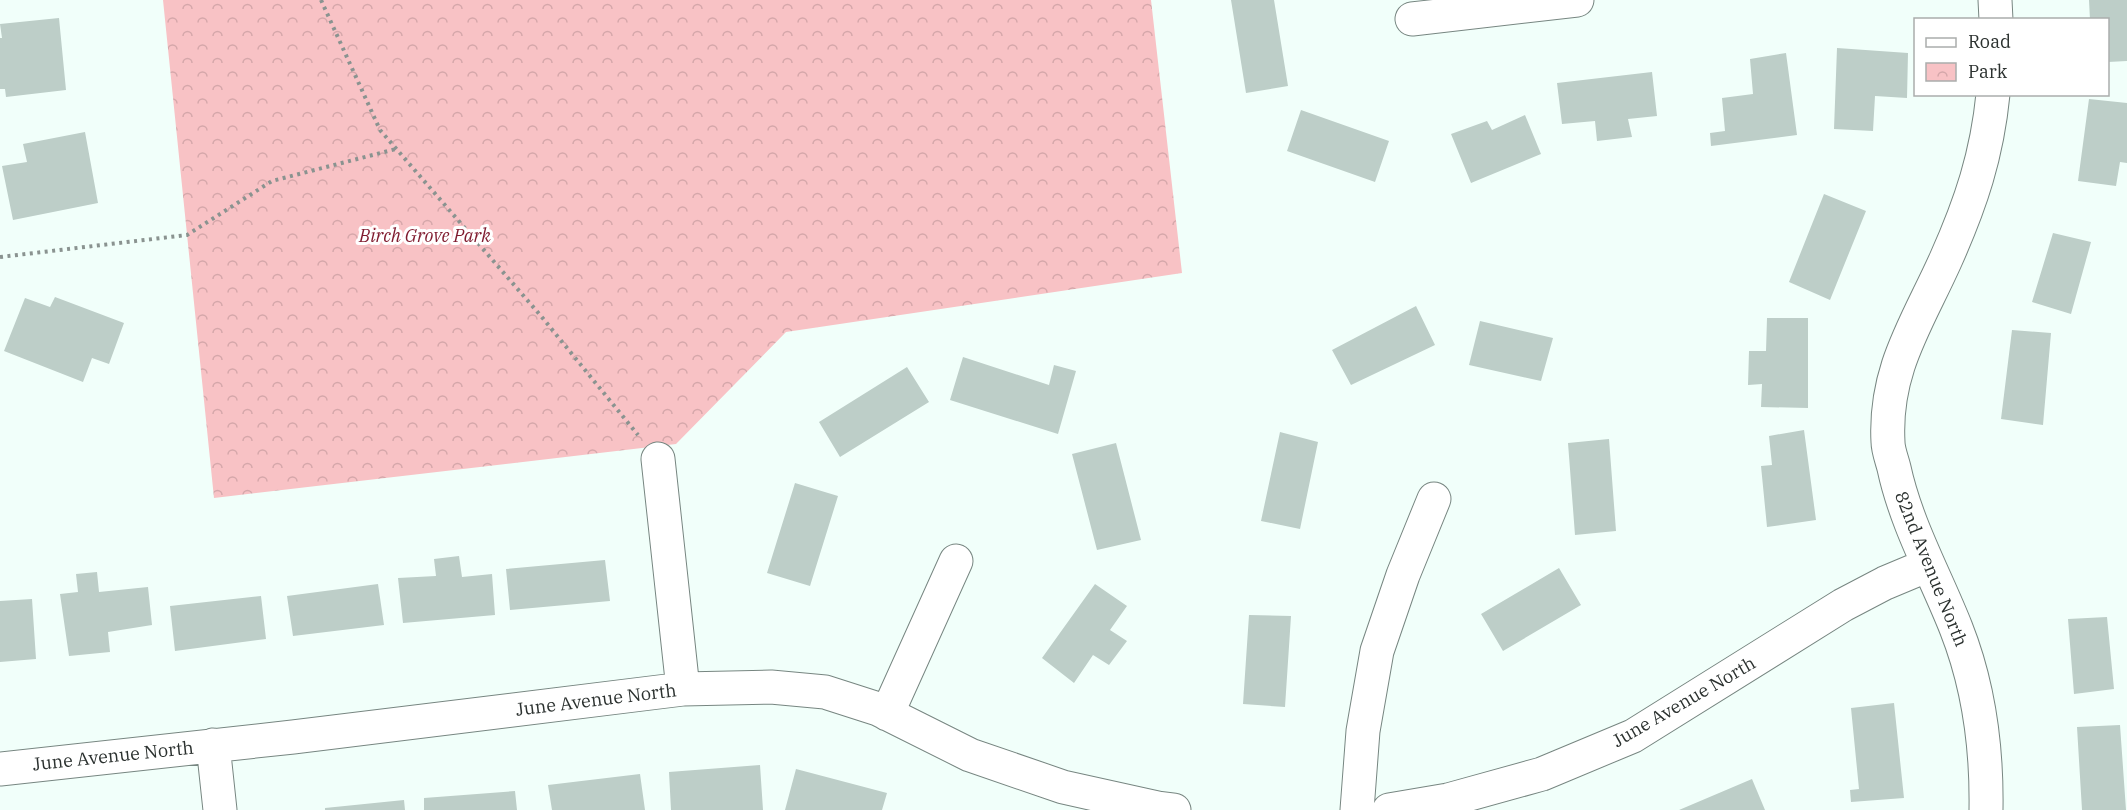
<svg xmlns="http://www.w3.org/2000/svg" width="2127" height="810" font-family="'IBM Plex Serif',serif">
	<defs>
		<pattern id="park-crowns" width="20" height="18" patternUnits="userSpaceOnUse" patternTransform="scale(1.5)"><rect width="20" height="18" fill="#f8c2c5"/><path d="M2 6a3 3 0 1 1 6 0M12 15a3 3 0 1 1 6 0" fill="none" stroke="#d5a7aa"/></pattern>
	</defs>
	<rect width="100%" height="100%" fill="#f1fffa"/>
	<path fill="url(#park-crowns)" d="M163,0H1151L1182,273L786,332L676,444L214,498Z"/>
	<path fill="#bdcec8" d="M1231,0H1274L1288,86L1246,93Z
		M2089,0H2127V61L2108,62V20H2090Z
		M59,18L66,90L6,97L5,89H0V38H2L0,24Z
		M1837,48L1908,53L1907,98L1875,96L1873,131L1834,129Z
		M1786,53L1797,135L1711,146L1710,133L1725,131L1722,98L1753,94L1750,59Z
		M1652,72L1657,116L1628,119L1632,137L1597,141L1595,121L1562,124L1557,83Z
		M2089,99L2127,103V163L2120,162L2116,186L2078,181Z
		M1301,110L1389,141L1375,182L1287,151Z
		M1525,115L1541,154L1471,183L1451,134L1487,121L1492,130Z
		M85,132L98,203L13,220L2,166L27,162L23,144Z
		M1824,194L1866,211L1830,300L1789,282Z
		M2053,233L2091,242L2071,314L2032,302Z
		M55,297L124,323L109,364L92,358L83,382L4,351L25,298L50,307Z
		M1416,306L1435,345L1351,385L1332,350Z
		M1767,318H1808V408L1761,407L1762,384L1748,385L1749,351H1766Z
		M1480,321L1553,338L1541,381L1469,365Z
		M2012,330L2051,333L2043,425L2001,419Z
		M963,357L1049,385L1054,365L1076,371L1058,434L950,400Z
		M907,367L929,402L840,457L819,422Z
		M1804,430L1816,520L1767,527L1761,466L1772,465L1769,436Z
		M1280,432L1318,442L1300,529L1261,521Z
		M1609,439L1616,531L1575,535L1568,443Z
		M1116,443L1141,540L1097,550L1072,454Z
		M795,483L838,496L810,586L767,573Z
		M459,556L462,577L492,574L495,615L403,623L398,578L436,576L434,559Z
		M605,560L610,601L510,610L506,569Z
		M1559,568L1581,605L1503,651L1481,614Z
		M97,572L99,592L148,587L152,625L108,632L110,652L69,656L60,594L78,592L76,574Z
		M378,584L384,625L293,636L287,596Z
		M1095,584L1127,606L1110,630L1127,641L1109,665L1093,655L1074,683L1042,658Z
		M261,596L266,639L175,651L170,606Z
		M32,599L36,659L0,662V601Z
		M1249,615L1291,616L1285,707L1243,704Z
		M2107,617L2114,689L2074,694L2068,619Z
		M1894,703L1904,798L1851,802L1850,790L1859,789L1851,708Z
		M2120,725L2126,810H2082L2077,727Z
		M760,765L763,810H671L669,772Z
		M796,769L887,793L882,810H785Z
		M640,774L645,810H552L548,785Z
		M1752,779L1765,810H1679Z
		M515,791L517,810H424V798Z
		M404,800L405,810H325V808Z"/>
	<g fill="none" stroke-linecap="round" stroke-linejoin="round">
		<defs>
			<path id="minor" d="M1995,0L1996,20
				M1412,19L1577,0
				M658,459L683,689
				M887,714L956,561
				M213,745L220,810
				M0,769L293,737L683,689L771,687L825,692L878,709L970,755L1063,787L1158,808L1174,810
				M1357,810L1363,731L1377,651L1403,575L1434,499
				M1389,810L1448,800L1542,774L1633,736L1843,605L1885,583L1928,565
				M1986,810C1987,748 1979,686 1956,628C1935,575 1906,524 1894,468C1892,460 1888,450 1888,442C1884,369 1918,322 1946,259C1971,203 1987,155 1993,94"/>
		</defs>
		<use href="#minor" stroke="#778681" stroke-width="35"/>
		<path stroke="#8a9390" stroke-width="4" stroke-dasharray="3 4.5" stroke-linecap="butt" d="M321,0L380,130L541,316L638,435
			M0,257L187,235L272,181L396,149"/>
		<use href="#minor" stroke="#fff" stroke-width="33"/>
	</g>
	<g text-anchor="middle" stroke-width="6" stroke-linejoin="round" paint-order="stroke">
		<g font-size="18" font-style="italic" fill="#7f1a2e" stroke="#fff">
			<text x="425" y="242">Birch Grove Park</text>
		</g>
		<g font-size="18" fill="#2b312f" stroke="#fff">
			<text transform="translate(1931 569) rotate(68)" y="6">82nd Avenue North</text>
			<text transform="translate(596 700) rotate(-7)" y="6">June Avenue North</text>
			<text transform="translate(1684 702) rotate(-30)" y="6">June Avenue North</text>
			<text transform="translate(113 756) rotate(-6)" y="6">June Avenue North</text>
		</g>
	</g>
	<rect x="1914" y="18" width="195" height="78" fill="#ffffff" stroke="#aaadac" stroke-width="1.5"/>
	<rect x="1926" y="38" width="30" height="9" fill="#ffffff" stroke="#aaadac" stroke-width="1.5"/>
	<text x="1968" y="48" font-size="18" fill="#2b312f">Road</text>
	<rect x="1926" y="63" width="30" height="18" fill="url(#park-crowns)" stroke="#aaadac" stroke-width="1.5"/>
	<text x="1968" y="78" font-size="18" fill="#2b312f">Park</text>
</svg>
